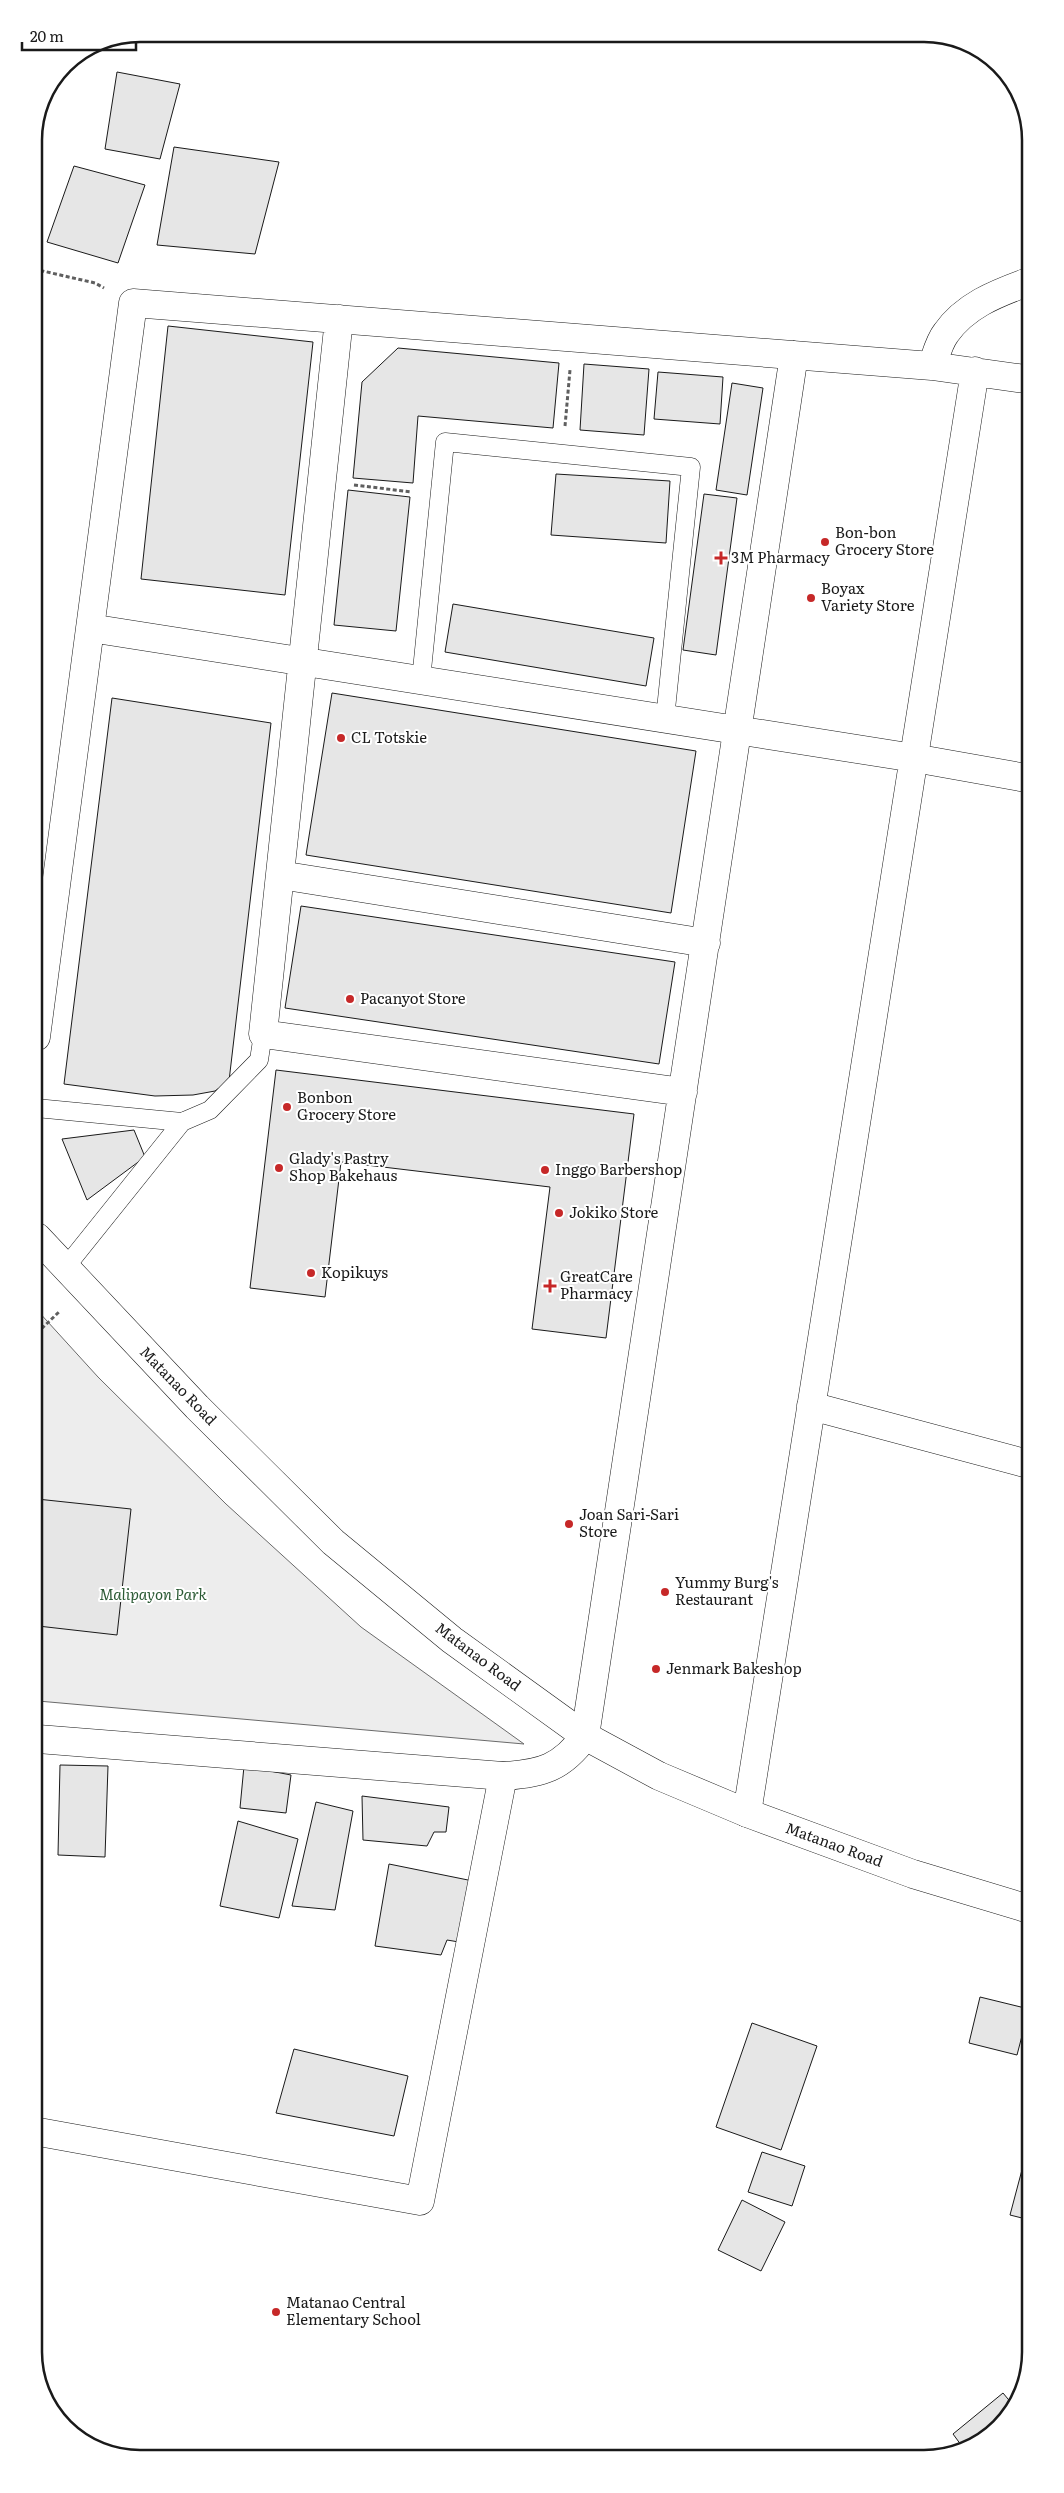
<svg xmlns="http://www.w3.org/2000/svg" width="1064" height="2493" font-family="Literata,serif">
	<rect width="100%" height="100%" fill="#fff"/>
	<path fill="#ededed" stroke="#6a6a6a" d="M37,1310L98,1377L226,1504L361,1627L524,1744L38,1701Z"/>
	<path fill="#e6e6e6" stroke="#1a1a1a" d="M117,72L180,84L160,159L105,149Z
		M174,147L279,162L255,254L157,245Z
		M74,166L145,185L118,263L47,242Z
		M168,326L313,342L285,595L141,579Z
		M398,348L559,363L553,428L418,416L413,483L353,478L362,382Z
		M584,364L649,369L644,435L580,430Z
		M658,372L723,377L720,424L654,419Z
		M732,383L763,388L747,495L716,490Z
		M556,474L670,481L666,543L551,535Z
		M348,490L410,497L396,631L334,625Z
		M704,494L737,498L716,655L683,650Z
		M453,604L654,638L646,686L445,652Z
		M332,693L696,751L671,913L306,855Z
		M112,698L271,723L229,1081L215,1091L193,1095L155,1096L64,1084Z
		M301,906L675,962L659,1064L285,1008Z
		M276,1070L634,1114L606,1338L532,1329L550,1187L341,1162L325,1297L250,1288Z
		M134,1130L145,1157L87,1200L62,1139Z
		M37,1499L131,1509L117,1635L38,1626Z
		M60,1765L108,1766L105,1857L58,1855Z
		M244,1766L291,1775L286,1813L240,1808Z
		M362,1796L449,1807L446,1832H434L427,1846L363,1840Z
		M316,1802L353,1811L335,1910L292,1906Z
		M238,1821L298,1839L279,1918L220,1906Z
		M389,1864L473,1881L459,1942L447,1940L441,1955L375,1946Z
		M980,1997L1029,2009L1017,2055L969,2043Z
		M752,2023L817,2046L781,2150L716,2127Z
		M294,2049L408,2076L394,2136L276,2113Z
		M762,2152L805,2166L792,2206L748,2192Z
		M1023,2166L1030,2168V2220L1010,2215Z
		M742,2200L785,2222L761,2271L718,2250Z
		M1003,2393L1013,2405L1008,2417L964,2449L953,2434Z"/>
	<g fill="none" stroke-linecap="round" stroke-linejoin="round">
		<defs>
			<path id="service" d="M421,680L445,442L691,467L665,719
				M36,1108L182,1122
				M65,1268L182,1122L210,1110L259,1060L263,1034"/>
			<path id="minor" d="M339,319L263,1034L683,1092
				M932,366C936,355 939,342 946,333C965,306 995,294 1025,283
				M90,628L914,758L1026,778
				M280,875L706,943
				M36,1037L133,303L932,366L1025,379
				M811,1406L1028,1464
				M585,1736L794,355
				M747,1813L975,371
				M39,2132L420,2201L503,1776"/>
			<path id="tertiary" d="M38,1739L503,1776C541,1774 562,1768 585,1736"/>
			<path id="primary" d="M37,1237L197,1407L333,1542L452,1640L585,1736L659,1776L747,1813L913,1874L1029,1909"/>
		</defs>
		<use href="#service" stroke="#1a1a1a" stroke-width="19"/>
		<use href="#minor" stroke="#1a1a1a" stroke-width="29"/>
		<use href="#tertiary" stroke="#1a1a1a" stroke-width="29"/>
		<use href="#primary" stroke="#1a1a1a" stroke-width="29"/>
		<path stroke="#5f5f5f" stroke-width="3" stroke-dasharray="4 2.5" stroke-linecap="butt" d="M34,269L95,283L104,288
			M565,426L570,370
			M354,485L412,492
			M37,1333L60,1311
			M37,1346L40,1351L37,1356"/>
		<use href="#service" stroke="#fff" stroke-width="18"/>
		<use href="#minor" stroke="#fff" stroke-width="28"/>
		<use href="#tertiary" stroke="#fff" stroke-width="28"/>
		<use href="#primary" stroke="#fff" stroke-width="28"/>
	</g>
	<g fill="#c62828" stroke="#fff" stroke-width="2">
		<circle cx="825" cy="542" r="5"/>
		<path d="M718.5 550.5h5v5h5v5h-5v5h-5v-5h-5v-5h5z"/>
		<circle cx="811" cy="598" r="5"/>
		<circle cx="341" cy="738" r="5"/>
		<circle cx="350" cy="999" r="5"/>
		<circle cx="287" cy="1107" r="5"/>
		<circle cx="279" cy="1168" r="5"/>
		<circle cx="545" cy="1170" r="5"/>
		<circle cx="559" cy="1213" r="5"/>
		<circle cx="311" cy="1273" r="5"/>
		<path d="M547.5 1278.5h5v5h5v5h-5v5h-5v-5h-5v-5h5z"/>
		<circle cx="569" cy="1524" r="5"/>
		<circle cx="665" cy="1592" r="5"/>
		<circle cx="656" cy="1669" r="5"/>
		<circle cx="276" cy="2312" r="5"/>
	</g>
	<g text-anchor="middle" stroke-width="4" stroke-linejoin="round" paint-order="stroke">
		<g font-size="15" fill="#1a1a1a" stroke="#fff" text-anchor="start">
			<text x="835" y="538">Bon-bon<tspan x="835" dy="17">Grocery Store</tspan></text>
			<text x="731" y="563">3M Pharmacy</text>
			<text x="821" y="594">Boyax<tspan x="821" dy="17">Variety Store</tspan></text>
			<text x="351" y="743">CL Totskie</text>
			<text x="360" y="1004">Pacanyot Store</text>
			<text x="297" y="1103">Bonbon<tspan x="297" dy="17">Grocery Store</tspan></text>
			<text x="289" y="1164">Glady's Pastry<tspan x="289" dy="17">Shop Bakehaus</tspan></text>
			<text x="555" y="1175">Inggo Barbershop</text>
			<text x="569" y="1218">Jokiko Store</text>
			<text x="321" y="1278">Kopikuys</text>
			<text x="560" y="1282">GreatCare<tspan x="560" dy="17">Pharmacy</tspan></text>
			<text x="579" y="1520">Joan Sari-Sari<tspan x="579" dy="17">Store</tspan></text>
			<text x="675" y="1588">Yummy Burg's<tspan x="675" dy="17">Restaurant</tspan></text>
			<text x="666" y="1674">Jenmark Bakeshop</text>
			<text x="286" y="2308">Matanao Central<tspan x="286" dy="17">Elementary School</tspan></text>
		</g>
		<g font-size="15" fill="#1a1a1a" stroke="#fff">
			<text transform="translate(178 1386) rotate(46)" y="5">Matanao Road</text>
			<text transform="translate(478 1657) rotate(37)" y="5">Matanao Road</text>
			<text transform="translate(834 1845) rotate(20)" y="5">Matanao Road</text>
		</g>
		<g font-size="15" font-style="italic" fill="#2b5a34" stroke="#fff">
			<text x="153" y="1600">Malipayon Park</text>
		</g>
	</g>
	<path d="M0 0H1064V2493H0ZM140 42H924A98 98 0 0 1 1022 140V2352A98 98 0 0 1 924 2450H140A98 98 0 0 1 42 2352V140A98 98 0 0 1 140 42Z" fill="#fff" fill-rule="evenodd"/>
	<path fill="none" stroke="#1a1a1a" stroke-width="2.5" d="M140 42H924A98 98 0 0 1 1022 140V2352A98 98 0 0 1 924 2450H140A98 98 0 0 1 42 2352V140A98 98 0 0 1 140 42Z"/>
	<path d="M22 42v8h114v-8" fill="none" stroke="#1a1a1a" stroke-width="2.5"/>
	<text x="30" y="42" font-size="15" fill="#1a1a1a" stroke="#ffffff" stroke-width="4" paint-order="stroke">20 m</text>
</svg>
